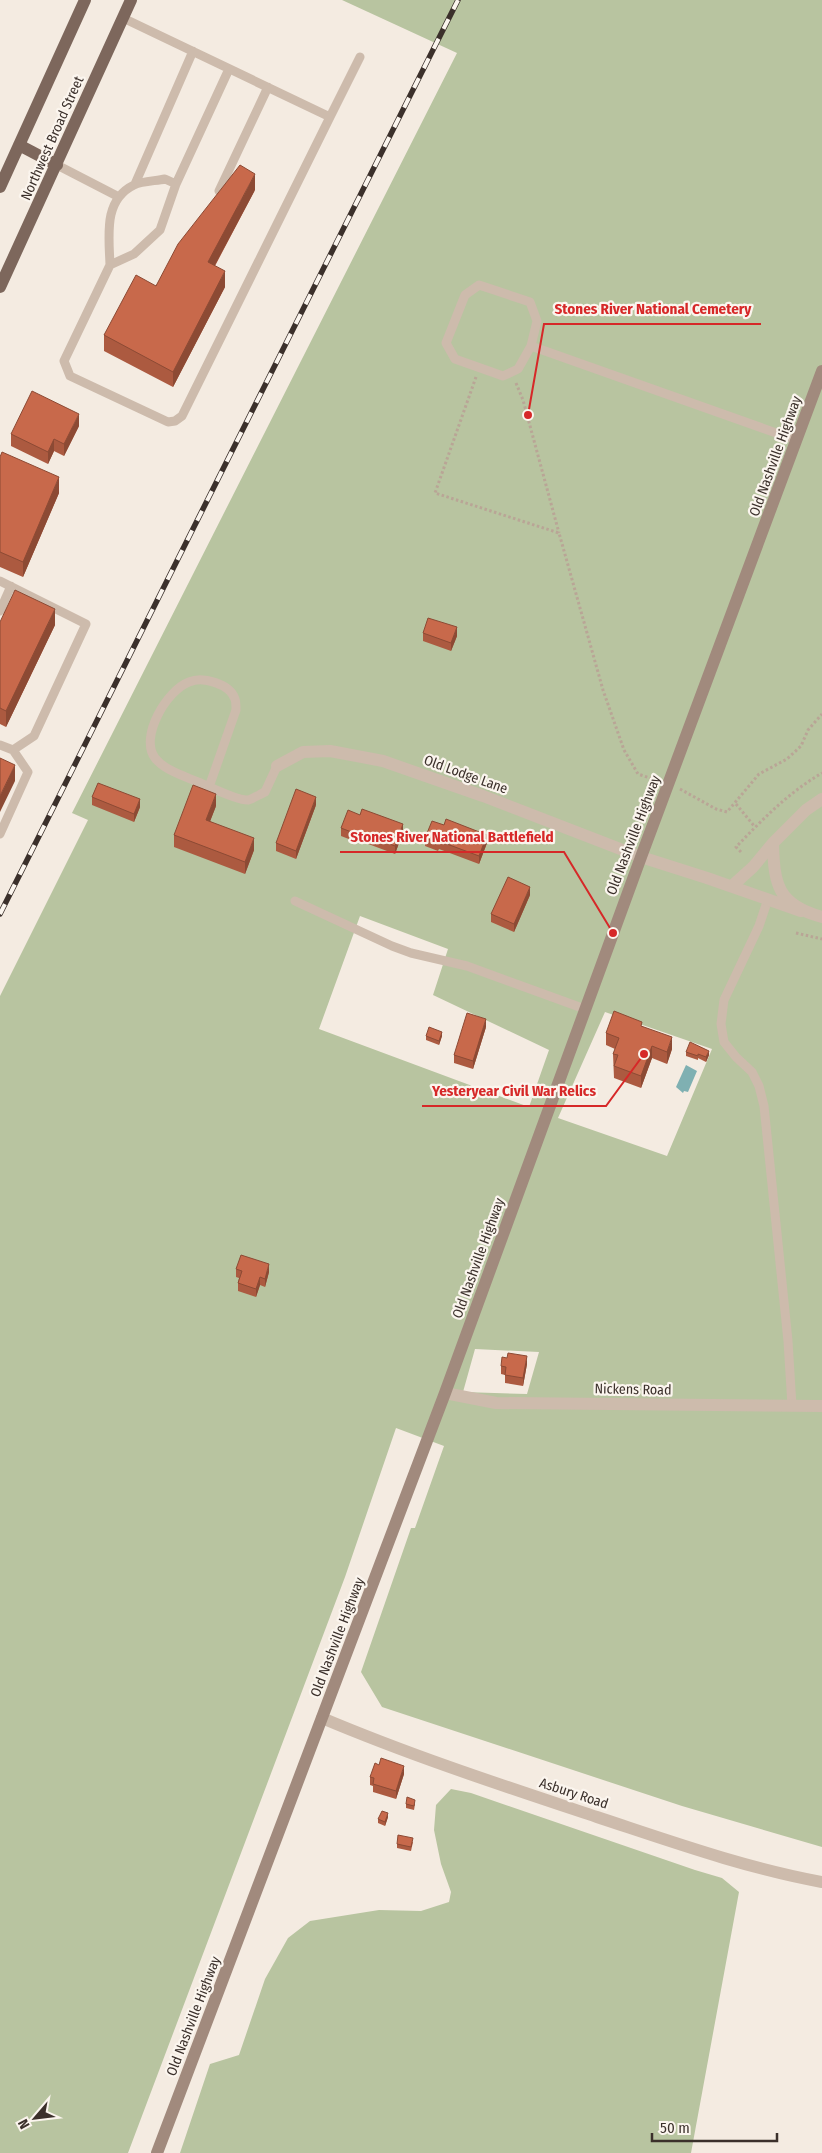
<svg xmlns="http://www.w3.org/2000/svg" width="822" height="2153" font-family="'Fira Sans Condensed',sans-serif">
	<rect width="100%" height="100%" fill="#f4ebe1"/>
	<path fill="#b8c4a0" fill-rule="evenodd" d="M342,0H822V1847L682,1806L382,1707L361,1672L411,1528H415L444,1446L396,1428L345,1577L128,2153H0V996L88,820L72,813L457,53ZM360,916L448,949L433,995L549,1050L529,1107L319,1029ZM605,1012L712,1049L667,1156L558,1118ZM475,1349L539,1352L527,1394L463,1392Z
		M451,1789L471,1793L695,1870L722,1878L739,1892L691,2153H180L210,2064L239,2055L265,1979L288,1938L310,1921L379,1910L421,1911L449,1902L451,1892L441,1864L434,1830L436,1805Z"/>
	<path fill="#7fb0b2" d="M686,1065L697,1071L688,1092L684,1091L683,1093L676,1087Z"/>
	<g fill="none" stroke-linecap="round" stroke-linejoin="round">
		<path stroke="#b9a596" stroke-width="3" stroke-dasharray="2.5 2.5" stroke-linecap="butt" d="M476,377L435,493L559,533L603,690L624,750L638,774L656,780
			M516,383L523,400L559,533
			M680,789L716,809L727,812L759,774L787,759L801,746L808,730L822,714
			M736,804L755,827
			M741,852L736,847C763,819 788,793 822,773
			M796,933L822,939"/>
		<path stroke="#cdbbac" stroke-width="9" d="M330,117L360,57
			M57,165L119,197
			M165,179L176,184L160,230L134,254L110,265C109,236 103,200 134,185C142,181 156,181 165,179Z
			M135,184L193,51
			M176,184L229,69
			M219,191L268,87
			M110,265L64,361L70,376L168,422L175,421L182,416L330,117L123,18
			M479,285L530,302L537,321L531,346L518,369L503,376L455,359L446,343L465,295Z
			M531,346L796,440
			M0,581L86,624L34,736L13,750L0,745
			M0,611L11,586
			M209,787L236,710C236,707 236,702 235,699C230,684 203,676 189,682C167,690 139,737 155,758C164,770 184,776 198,782C208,786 238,801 248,800C253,799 260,794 265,792L277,766
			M0,834L28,772L13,750
			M768,899L759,926L724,1000L721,1024L724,1042L736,1057L752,1072L759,1086L764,1106L788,1341L792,1406
			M295,901L392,946L411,953L467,966L585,1009"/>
		<path stroke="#cdbbac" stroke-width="12" d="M277,766L303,752L330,751L383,761L483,796L641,857L707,878L801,911
			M822,799L806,810L773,843C774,885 778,905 822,917
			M732,886L753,867L773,843
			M445,1393L496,1403L822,1406
			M322,1718C412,1756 504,1786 597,1817C670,1841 745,1868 822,1882"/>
		<path stroke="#a18a7d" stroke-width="12" d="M157,2153L445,1393L641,857L822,371"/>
		<path stroke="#7d675c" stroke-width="12" d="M19,145L57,165
			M0,187L85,0
			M0,287L131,0"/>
		<defs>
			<path id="rail" d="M0,914L458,0"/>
		</defs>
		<use href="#rail" stroke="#3b302b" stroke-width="5.5"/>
		<use href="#rail" stroke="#fbf5ee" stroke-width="4" stroke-dasharray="11" stroke-linecap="butt"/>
	</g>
	<path fill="#ac5a40" d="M255,190L215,266L225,287L173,387L104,351V335Z
		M79,426L64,456L54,451L48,464L11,446V434Z
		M0,457L59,493L23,577L0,567Z
		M0,622L55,625L6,727L0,724Z
		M423,633L457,636L451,651L423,641Z
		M92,797L140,807L134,822L92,805Z
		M316,805L296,859L276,851V843Z
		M216,806L210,821L254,850L245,874L174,847V835Z
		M341,828L403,832L395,854L355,839L354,841L341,836Z
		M425,838L487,843L479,864L439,849L438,851L425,846Z
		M530,895L514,932L491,922V914Z
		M642,1026L672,1049L667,1064L652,1058L641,1088L614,1078L613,1054L615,1049L606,1045V1033Z
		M486,1027L473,1069L454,1063V1055Z
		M426,1036H442L439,1045L426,1040Z
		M686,1052L709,1055L706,1062L698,1058V1060L686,1056Z
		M236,1269L269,1272L265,1287L260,1285L256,1297L238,1291V1283L239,1278L236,1277Z
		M527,1364L523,1386L505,1383V1375L501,1374V1366Z
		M404,1774L396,1799L373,1792V1786L370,1785V1777Z
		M406,1804H415L414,1810L406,1808Z
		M388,1817L385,1826L378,1823V1819Z
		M413,1842L411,1851L397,1848V1844Z"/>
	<path fill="#8c4a34" d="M255,174V190L208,278V262Z
		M225,271V287L173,387V372Z
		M79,414V426L64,456V444Z
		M54,439V451L48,464V452Z
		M59,477V493L23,577V562Z
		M55,609V625L6,727V711Z
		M457,627V636L451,651V643Z
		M15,765V781L0,812V796Z
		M216,794V806L206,832V820Z
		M316,797V805L296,859V851Z
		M140,799V807L134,822V814Z
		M403,824V832L395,854V846Z
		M487,835V843L479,864V856Z
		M254,838V850L245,874V862Z
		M530,887V895L514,932V924Z
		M486,1019V1027L473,1069V1061Z
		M442,1032V1036L439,1045V1041Z
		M672,1037V1049L667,1064V1052Z
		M652,1046V1058L641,1088V1076Z
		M709,1051V1055L706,1062V1057Z
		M269,1264V1272L265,1287V1279Z
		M260,1277V1285L256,1297V1289Z
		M527,1356V1364L523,1386V1378Z
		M404,1766V1774L396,1799V1791Z
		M388,1813V1817L385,1826V1822Z"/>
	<path fill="#c8694b" stroke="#8c4a34" d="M240,165L255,174L208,262L225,271L173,372L104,335L136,275L156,286L178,244Z
		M32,391L79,414L64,444L54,439L48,452L11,434Z
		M2,452L59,477L23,562L0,552V457Z
		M15,590L55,609L6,711L0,708V622Z
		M428,618L457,627L451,643L423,633Z
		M0,758L15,765L0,796Z
		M98,783L140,799L134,814L92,797Z
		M193,785L216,794L206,820L254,838L245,862L174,835Z
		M296,789L316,797L296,851L276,843Z
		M362,809L403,824L395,846L355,831L354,833L341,828L348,810L360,815Z
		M446,819L487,835L479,856L439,841L438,843L425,838L432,821L444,825Z
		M508,877L530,887L514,924L491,914Z
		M614,1011L642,1022L641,1026L672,1037L667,1052L652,1046L641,1076L614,1066L618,1055L613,1054L619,1038L606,1033Z
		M467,1013L486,1019L473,1061L454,1055Z
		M429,1027L442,1032L439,1041L426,1036Z
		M690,1042L709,1051L706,1057L698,1054V1056L686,1052Z
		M241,1255L269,1264L265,1279L260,1277L256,1289L238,1283L242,1271L236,1269Z
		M508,1353L527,1356L523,1378L505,1375L506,1367L501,1366L502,1357L507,1358Z
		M381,1758L404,1766L396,1791L373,1784L374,1778L370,1777L375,1763L379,1765Z
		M407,1797L415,1800L414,1806L406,1804Z
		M382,1811L388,1813L385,1822L378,1819Z
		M398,1835L413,1838L411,1847L397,1844Z"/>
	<g text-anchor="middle" stroke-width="4.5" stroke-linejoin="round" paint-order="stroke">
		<g font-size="14" fill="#3b302b" stroke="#fbf5ee">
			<text transform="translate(52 138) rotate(-66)" y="5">Northwest Broad Street</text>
			<text transform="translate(775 456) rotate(-70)" y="5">Old Nashville Highway</text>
			<text transform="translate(466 774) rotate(20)" y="5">Old Lodge Lane</text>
			<text transform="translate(633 835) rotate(-69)" y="5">Old Nashville Highway</text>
			<text transform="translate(478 1258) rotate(-70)" y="5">Old Nashville Highway</text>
			<text transform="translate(633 1389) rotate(1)" y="5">Nickens Road</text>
			<text transform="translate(337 1637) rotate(-69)" y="5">Old Nashville Highway</text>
			<text transform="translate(574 1793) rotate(18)" y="5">Asbury Road</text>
			<text transform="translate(193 2016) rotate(-69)" y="5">Old Nashville Highway</text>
		</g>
	</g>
	<path fill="none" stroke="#d62828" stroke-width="2" d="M528 415L544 324H761M613 933L564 852H340M644 1054L606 1106H422"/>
	<g fill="#d62828" stroke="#fbf5ee" stroke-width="2">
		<circle cx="528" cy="415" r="5"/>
		<circle cx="613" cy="933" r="5"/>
		<circle cx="644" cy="1054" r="5"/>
	</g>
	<g font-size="15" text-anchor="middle" font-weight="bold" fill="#d62828" stroke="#fbf5ee" stroke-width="4.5" stroke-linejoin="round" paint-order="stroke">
		<text x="653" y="314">Stones River National Cemetery</text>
		<text x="452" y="842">Stones River National Battlefield</text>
		<text x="514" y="1096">Yesteryear Civil War Relics</text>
	</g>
	<g transform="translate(35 2118) rotate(242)" stroke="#fbf5ee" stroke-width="4" paint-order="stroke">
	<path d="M0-4L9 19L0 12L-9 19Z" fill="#3b302b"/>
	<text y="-8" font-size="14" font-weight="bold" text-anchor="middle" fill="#3b302b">N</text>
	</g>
	<path d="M652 2133v8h125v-8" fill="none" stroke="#3b302b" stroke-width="2.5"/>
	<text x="660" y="2133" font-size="15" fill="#3b302b" stroke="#fbf5ee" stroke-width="4" paint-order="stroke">50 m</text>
</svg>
